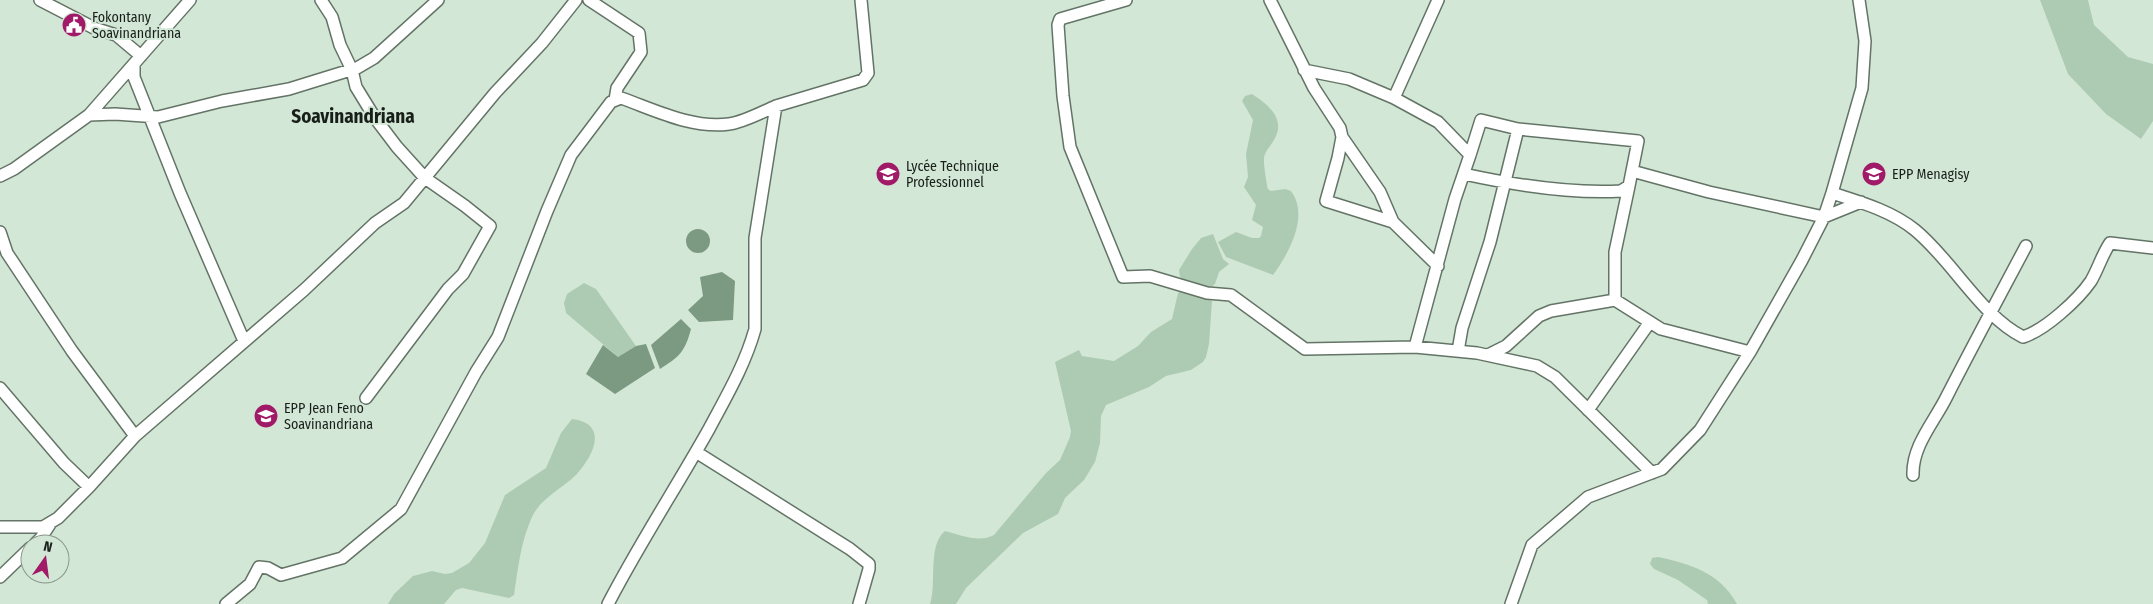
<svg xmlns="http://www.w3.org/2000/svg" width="2153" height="604" font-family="'Fira Sans Condensed',sans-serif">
	<rect width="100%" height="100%" fill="#d3e7d6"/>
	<path fill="#adcbb2" d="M2040,0H2088L2094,25L2128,57L2153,64V121L2141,139L2106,114L2068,74Z
		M1252,94C1266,103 1286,118 1275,138C1272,145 1265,150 1264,158C1263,161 1267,186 1268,189L1271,191L1285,189L1291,191C1310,216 1288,255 1273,275L1226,257L1218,242L1236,232L1252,238H1259L1261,236L1263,227L1252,220L1256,205L1244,187L1248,177L1246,154L1253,120L1242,101L1245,96Z
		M1213,234L1223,259L1229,264L1219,272L1215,284L1210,288L1191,284L1180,277L1179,270L1192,249L1201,238Z
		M584,283L596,289L636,346L618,357L566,313L564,303L567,294Z
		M1183,290L1202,294L1212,301L1209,344L1206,357L1203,362L1191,370L1166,376L1149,387L1106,405L1101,416L1100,443L1095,462L1084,480L1065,498L1058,514L1023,533L966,588L956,604H930C937,584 927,546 945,531C960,535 979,543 994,535L1046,473L1060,460L1070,437L1071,431L1055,362L1079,350L1082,356L1114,361L1138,346L1151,332L1172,319L1178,293Z
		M572,419C605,423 597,449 581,469C568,487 542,495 532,517C521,541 518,568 514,595L509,598L462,588L456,590L444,604H388L394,594L413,576L432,571L445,574L452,573L469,563L485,543L505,495L546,468L561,433Z
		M1658,557C1691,564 1720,573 1737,604H1708L1707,600L1678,580L1654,569L1650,564L1652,558Z"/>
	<path fill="#7c9a81" d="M686 241a12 12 0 1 1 24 0a12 12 0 1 1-24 0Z
		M722,272L735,281L733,320L699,322L688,310L703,296L700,277Z
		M681,319L691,329C685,352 679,357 660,369L651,345Z
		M646,344L655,368L615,394L586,374L603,345L618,357L636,346Z"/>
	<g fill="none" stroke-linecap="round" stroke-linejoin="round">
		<defs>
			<path id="minor" d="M40,0L94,28L116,35L141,56
				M321,0L332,17L340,45L352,70L356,87L375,118L397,147L425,178L465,206L490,226L463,274L448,289L366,398
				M589,0L639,33L641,52L617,88L615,100
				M1126,0L1060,19L1058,25L1063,96L1070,147L1123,277L1150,276L1207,293L1231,295L1305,349L1415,347L1477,353L1537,366L1555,377L1652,473
				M1270,0L1314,88L1340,128L1342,137L1338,158L1326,201L1393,222L1438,266
				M134,64V77L180,193L244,341
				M1304,70L1349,79L1394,98L1438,122L1470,155L1455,199L1415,347
				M1394,98L1438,0
				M89,115L115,114L158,117L222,101L289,89L357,68L374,58L438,0
				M1342,137L1380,192L1393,222
				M1632,171L1709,192L1824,217L1861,202
				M1464,174C1514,185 1568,194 1621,191L1629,186L1638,141L1518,129L1481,120L1470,155
				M0,176L14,169L89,115L190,0
				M1832,193C1860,202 1892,211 1915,230C1952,260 1981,316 2023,337C2045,330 2078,300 2091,281C2098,269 2102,255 2110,243L2153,248
				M0,232L7,253L72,351L135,436
				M1615,300V252L1629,186
				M1458,351L1462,328L1490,242L1518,129
				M1488,355L1506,346L1539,316L1551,311L1615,300L1661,329L1750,352
				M0,388L64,463L89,487
				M1588,410L1650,322
				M696,452L850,549L869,564V569L859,604
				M1913,475C1912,446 1934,422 1946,398C1972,347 1999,297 2026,246
				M0,527H43L58,518L89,487L135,436L304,290L375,223L404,203L495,93L542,43L576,0
				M35,544L41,538L50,524
				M0,577L30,548
				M226,604L250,584L259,567L268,568L281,575L342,558L401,509L476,372L498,337L547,211L571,155L611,102L621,98C655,110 692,129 729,124C744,122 762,112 776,106
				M608,604C639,544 676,488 709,429C726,397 745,365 755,329V238L776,106L863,80L868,73L861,0
				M1511,604L1532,545L1588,497L1662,469L1700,430L1750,352L1802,260L1824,217L1832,193L1862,88L1865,41L1859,0"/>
		</defs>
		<use href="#minor" stroke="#637466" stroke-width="14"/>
		<use href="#minor" stroke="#fff" stroke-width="11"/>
	</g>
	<defs>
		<symbol id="civic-disc" viewBox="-11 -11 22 22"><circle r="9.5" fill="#a11a67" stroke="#d3e7d6"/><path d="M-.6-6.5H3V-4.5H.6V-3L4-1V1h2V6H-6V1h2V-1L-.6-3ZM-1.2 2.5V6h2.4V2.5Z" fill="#fff"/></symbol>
		<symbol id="school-disc" viewBox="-11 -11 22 22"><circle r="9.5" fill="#a11a67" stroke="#d3e7d6"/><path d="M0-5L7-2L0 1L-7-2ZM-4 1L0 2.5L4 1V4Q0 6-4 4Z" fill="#fff"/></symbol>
	</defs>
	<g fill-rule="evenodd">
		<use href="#civic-disc" x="60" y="11" width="28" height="28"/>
		<use href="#school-disc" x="874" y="160" width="28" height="28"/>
		<use href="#school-disc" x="1860" y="160" width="28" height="28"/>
		<use href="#school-disc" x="252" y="402" width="28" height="28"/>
	</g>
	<g text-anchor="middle" stroke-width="4" stroke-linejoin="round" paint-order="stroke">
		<g font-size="14" fill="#181f19" stroke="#d3e7d6" text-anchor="start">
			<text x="92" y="22">Fokontany<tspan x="92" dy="16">Soavinandriana</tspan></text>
			<text x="906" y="171">Lycée Technique<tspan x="906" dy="16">Professionnel</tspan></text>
			<text x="1892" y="179">EPP Menagisy</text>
			<text x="284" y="413">EPP Jean Feno<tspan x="284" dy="16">Soavinandriana</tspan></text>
		</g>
		<g font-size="19" font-weight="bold" fill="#181f19" stroke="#d3e7d6">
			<text x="353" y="123">Soavinandriana</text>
		</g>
	</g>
	<g transform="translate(45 559) rotate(14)"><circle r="24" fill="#d3e7d6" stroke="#88978a"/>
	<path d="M0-4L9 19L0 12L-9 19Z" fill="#a11a67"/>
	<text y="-8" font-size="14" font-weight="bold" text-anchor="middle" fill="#181f19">N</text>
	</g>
</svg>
